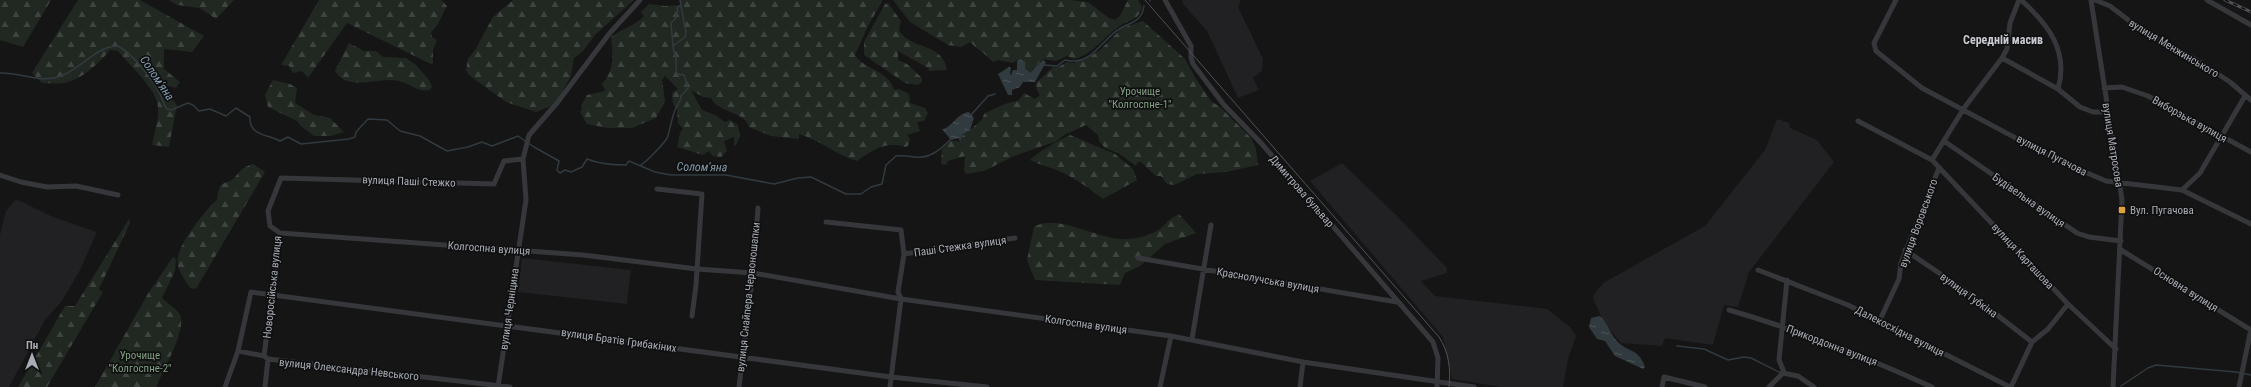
<svg xmlns="http://www.w3.org/2000/svg" width="2251" height="387" font-family="'Roboto Condensed',sans-serif">
	<defs>
		<pattern id="forest-firs" width="22" height="20" patternUnits="userSpaceOnUse"><rect width="22" height="20" fill="#212822"/><path d="M5 1l3.5 6h-7zM16 11l3.5 6h-7z" fill="#3e4440"/></pattern>
		<pattern id="water-ripples" width="26" height="14" patternUnits="userSpaceOnUse"><rect width="26" height="14" fill="#313a3f"/><path d="M2 4q2-2 4 0t4 0M15 11q2-2 4 0t4 0" fill="none" stroke="#4c5458"/></pattern>
	</defs>
	<rect width="100%" height="100%" fill="#151516"/>
	<path fill="#212123" d="M1182,0H1241L1238,7L1263,59L1262,71L1253,78L1259,90L1238,98L1207,31L1183,4Z
		M1777,119L1789,123L1790,128L1817,140L1834,162L1756,263L1749,272L1738,307L1724,305L1713,345L1665,338L1662,346L1621,343L1604,323L1593,298L1597,290L1605,282L1705,226L1765,150Z
		M1342,163L1397,216L1447,268V273L1421,281L1435,296L1547,309L1570,327L1576,336L1568,359L1563,387H1501L1452,379L1443,337L1310,181Z
		M16,199L53,217L97,232L80,270L62,301L45,320L9,387H0V235L6,211Z
		M522,258L631,270L627,304L518,292Z"/>
	<path fill="url(#forest-firs)" d="M0,0H51L23,47L0,40Z
		M78,0H140L204,36L192,52L164,49V69L180,82L176,88L158,83L177,105L169,147L152,145C154,134 159,120 158,108C158,90 130,66 118,51L110,50C100,63 81,80 64,83C57,84 49,83 42,83L32,73Z
		M169,0H234L216,19L200,8L177,5Z
		M319,0H441L447,6C441,15 440,25 431,32L432,37L437,40L433,50V65L347,23L308,78L302,71L293,73L289,66L281,65Z
		M513,0H634L595,35L583,51L574,58L571,76L561,94L551,106L536,112L506,102L469,75L466,70L468,59L475,50L493,17Z
		M680,0H883L868,26L855,55C865,71 888,69 894,90L899,89L909,94L910,103L925,108L928,113L924,121L917,122L920,131L907,135L910,139L908,146L905,147C887,140 871,151 857,161C836,155 820,140 799,134V139L771,136L749,127C745,111 718,113 711,98L703,97L691,90L702,110L715,115L725,122L730,120L738,125L740,135L736,146L734,145V137L724,141L727,151L721,157L713,156L709,151L703,155L677,147L680,133L683,129L678,123L677,109L673,104L672,93L678,89L665,76L662,80L665,101L656,118L632,128H608L587,124L580,112L582,109L581,106L587,95L605,91L602,84C615,70 613,55 611,37C621,29 635,26 644,16L641,12L649,4L665,6L680,5Z
		M893,0H1070L1088,2L1109,18L1115,20L1120,16L1128,0H1138L1142,7C1140,21 1126,20 1117,28C1102,39 1093,54 1074,59L1067,56L1056,61L1043,59L1030,73L1025,68L1024,61L1020,59L1012,63L998,60L993,62C986,54 978,50 970,42L961,47L948,45L910,22Z
		M888,3L901,21L899,30C909,50 943,42 947,70L929,71L928,68L898,51V60L907,64L922,78V82L918,85L905,83L864,55V42L885,4Z
		M1143,21L1185,59L1196,79L1211,101L1220,107L1251,138L1256,149L1258,165L1226,172L1197,174L1174,185L1167,184L1161,176H1156L1141,162H1138L1136,166L1118,153L1105,148L1099,141L1098,135L1086,125L1064,135L1057,141L1014,156L984,171L966,174L964,171L965,156L948,161L946,165L941,164L942,149L950,141H958L960,143L962,136L982,120L984,114C995,108 1007,102 1018,101L1024,93L1035,99L1040,95L1037,90L1036,83L1053,67H1058L1067,62L1074,63L1089,57L1100,50L1122,28Z
		M349,43L364,51H376L383,57L406,58L416,65L429,80L432,87L430,90C417,93 410,83 399,81C379,76 348,93 335,71Z
		M273,80L290,84L297,88L295,103L314,115L330,118L344,132L331,136H314L301,126L297,121L268,107L265,95Z
		M1070,135L1115,154L1133,169L1137,180L1103,199C1089,188 1071,175 1054,169C1046,166 1038,164 1030,160C1041,150 1056,142 1070,135Z
		M253,164L265,172L196,289L190,288C186,281 180,274 178,266C173,249 201,218 211,205L217,200C220,176 224,188 235,177C241,170 243,167 253,164Z
		M1179,214L1196,233L1165,244L1140,266L1125,273L1120,285L1035,280L1027,260L1034,227C1058,212 1101,242 1128,239C1137,239 1153,234 1160,229C1169,221 1167,220 1179,214Z
		M129,219L130,223L99,289L103,292L47,387H18L65,306H75Z
		M173,257L176,259L175,271L162,298C167,303 177,309 180,315C187,329 162,373 156,387H95L149,292Z"/>
	<path fill="url(#water-ripples)" d="M1020,59L1025,62V68L1030,73L1043,60L1046,62L1035,82H1023L1020,87L1012,90V95H1008L998,74L1009,67L1011,68L1010,74L1011,75L1013,70H1017V61Z
		M969,112L974,118L970,130L962,135L960,143L959,138L951,140L942,129C952,128 957,113 969,112Z
		M1600,316C1608,323 1611,337 1620,344C1632,353 1639,350 1645,367L1643,369L1615,356L1605,341L1597,339L1589,327L1591,318Z"/>
	<g fill="none" stroke-linecap="round" stroke-linejoin="round">
		<path stroke="#313a3f" stroke-width="1.5" d="M1150,1V0
			M673,46L671,23L676,18V13L678,12L677,8L681,5
			M1044,65L1057,66L1065,60C1092,67 1102,38 1121,28C1132,22 1142,21 1144,6
			M0,73C21,72 41,84 61,76C81,69 96,46 118,46C133,54 152,79 160,94C163,99 163,104 167,109L171,110L188,103L193,105L199,111L210,109L226,116L236,108L250,117C249,136 267,134 280,141L288,137L301,144L349,139L355,137L356,132L368,119L387,120L400,131L420,136L447,151L468,147L482,142L492,146L518,136L534,147L559,161L557,170L560,173L565,170L571,172L582,167L587,159C599,164 613,165 626,165L629,161L655,172L671,175H726L774,184L798,178L811,177L846,194H861L871,187L882,184L886,165L896,156C903,155 908,156 915,157C930,159 941,149 951,139
			M970,116L988,96L995,94
			M641,165C646,162 667,141 668,136C670,128 672,118 675,110C677,104 681,102 681,96L688,88L684,75L677,74C675,69 677,65 676,60C676,55 673,51 673,46L685,37L686,33L680,0
			M1677,346L1704,349L1728,360L1744,357L1751,358L1781,373
			M2121,386L2148,368L2156,365L2236,372L2251,375"/>
		<path stroke="#36373b" stroke-width="5" d="M1165,0L1191,46V57L1193,64L1224,105L1261,143L1433,342L1438,358L1437,387
			M1896,0L1874,43L1876,51L1922,88L2057,160L2106,181L2182,190L2251,224
			M2021,0C2048,24 2069,51 2058,89
			M2091,0L2122,200L2113,387
			M2095,0L2110,6L2140,29L2195,59L2230,82L2251,100
			M2207,0L2251,25
			M2002,58L2058,89L2080,107L2093,112H2108
			M2104,88L2122,87L2148,96L2251,152
			M1858,121L1932,160L2068,304L2116,349
			M1944,141L2077,233L2089,237L2121,241
			M1932,160L1964,108L2002,58L2007,49L2010,23L2019,0
			M0,175L21,182L47,187L76,186L118,195
			M657,189L702,194L696,285L692,316
			M2182,190L2200,173L2245,96
			M826,222L901,230L904,254L898,292L901,299L890,387
			M280,233L583,255L697,269L753,273L901,299L1171,336L1303,362L1474,387
			M1905,250L1970,294L2032,342
			M2121,250L2251,330
			M904,254L1015,238
			M1138,258L1397,302
			M1758,270L1848,305L2010,387
			M1729,310C1799,330 1866,357 1932,387
			M1879,322L1899,279L1901,263L1939,168
			M1192,339L1211,225
			M238,351L264,356L268,359L510,387
			M264,356L280,233L270,226L268,211L281,178L494,184L504,161L523,159
			M1782,373L1798,376L1814,387
			M225,387L238,351L251,292L891,377L987,387
			M265,387L268,359
			M498,387L526,200L523,159L529,135L557,103L609,34L640,0
			M739,387L753,273L758,208
			M1160,387L1171,336
			M1300,387L1303,362
			M1662,387L1664,377L1705,387
			M1769,387L1784,372L1779,360L1787,280
			M2011,387L2032,342L2048,329L2068,304
			M2239,387L2251,329"/>
		<path stroke="#4f5155" stroke-width="1" d="M1145,0L1439,337C1449,352 1451,370 1449,387"/>
		<defs>
			<path id="rail" d="M2225,0L2251,12"/>
		</defs>
		<use href="#rail" stroke="#4f5155" stroke-width="3"/>
		<use href="#rail" stroke="#101011" stroke-width="1.5" stroke-dasharray="4.5" stroke-linecap="butt"/>
	</g>
	<rect fill="#dea144" stroke="#101011" stroke-width="1.5" x="2118" y="206" width="8" height="8" rx="2"/>
	<g text-anchor="middle" stroke-width="3.5" stroke-linejoin="round" paint-order="stroke">
		<g font-size="11" fill="#a8adb5" stroke="#101011">
			<text transform="translate(2174 48) rotate(31)" y="4">вулиця Менжинського</text>
			<text transform="translate(2190 119) rotate(29)" y="4">Виборзька вулиця</text>
			<text transform="translate(2113 145) rotate(81)" y="4">вулиця Матросова</text>
			<text transform="translate(2052 155) rotate(27)" y="4">вулиця Пугачова</text>
			<text transform="translate(409 181) rotate(2)" y="4">вулиця Паші Стежко</text>
			<text transform="translate(1302 191) rotate(49)" y="4">Димитрова бульвар</text>
			<text transform="translate(2029 200) rotate(35)" y="4">Будівельна вулиця</text>
			<text transform="translate(1918 223) rotate(-70)" y="4">вулиця Воровського</text>
			<text transform="translate(960 246) rotate(-8)" y="4">Паші Стежка вулиця</text>
			<text transform="translate(489 248) rotate(4)" y="4">Колгоспна вулиця</text>
			<text transform="translate(2023 256) rotate(47)" y="4">вулиця Карташова</text>
			<text transform="translate(1268 280) rotate(10)" y="4">Краснолучська вулиця</text>
			<text transform="translate(272 287) rotate(-84)" y="4">Новоросійська вулиця</text>
			<text transform="translate(2186 289) rotate(32)" y="4">Основна вулиця</text>
			<text transform="translate(1969 295) rotate(36)" y="4">вулиця Губкіна</text>
			<text transform="translate(748 297) rotate(-84)" y="4">вулиця Снайпера Червоношапки</text>
			<text transform="translate(509 309) rotate(-82)" y="4">вулиця Черніцина</text>
			<text transform="translate(1086 324) rotate(8)" y="4">Колгоспна вулиця</text>
			<text transform="translate(1900 331) rotate(27)" y="4">Далекосхідна вулиця</text>
			<text transform="translate(619 340) rotate(8)" y="4">вулиця Братів Грибакіних</text>
			<text transform="translate(1832 345) rotate(21)" y="4">Прикордонна вулиця</text>
			<text transform="translate(349 369) rotate(6)" y="4">вулиця Олександра Невського</text>
		</g>
		<g font-size="11" fill="#819e81" stroke="#101011">
			<text x="1140" y="95">Урочище<tspan x="1140" dy="13">"Колгоспне-1"</tspan></text>
			<text x="140" y="359">Урочище<tspan x="140" dy="13">"Колгоспне-2"</tspan></text>
		</g>
		<g font-size="11" fill="#a8adb5" stroke="#101011" text-anchor="start">
			<text x="2130" y="214">Вул. Пугачова</text>
		</g>
		<g font-size="12" font-weight="bold" fill="#c8cbd1" stroke="#101011">
			<text x="2003" y="44">Середній масив</text>
		</g>
		<g font-size="12" font-style="italic" fill="#829bac" stroke="#101011">
			<text transform="translate(157 78) rotate(56)" y="4">Солом'яна</text>
			<text transform="translate(702 167) rotate(1)" y="4">Солом'яна</text>
		</g>
	</g>
	<g transform="translate(32 355)" stroke="#101011" stroke-width="3" paint-order="stroke">
	<path d="M0-3L7 15L0 10L-7 15Z" fill="#a8adb5"/>
	<text y="-6" font-size="11" font-weight="bold" text-anchor="middle" fill="#a8adb5">Пн</text>
	</g>
</svg>
